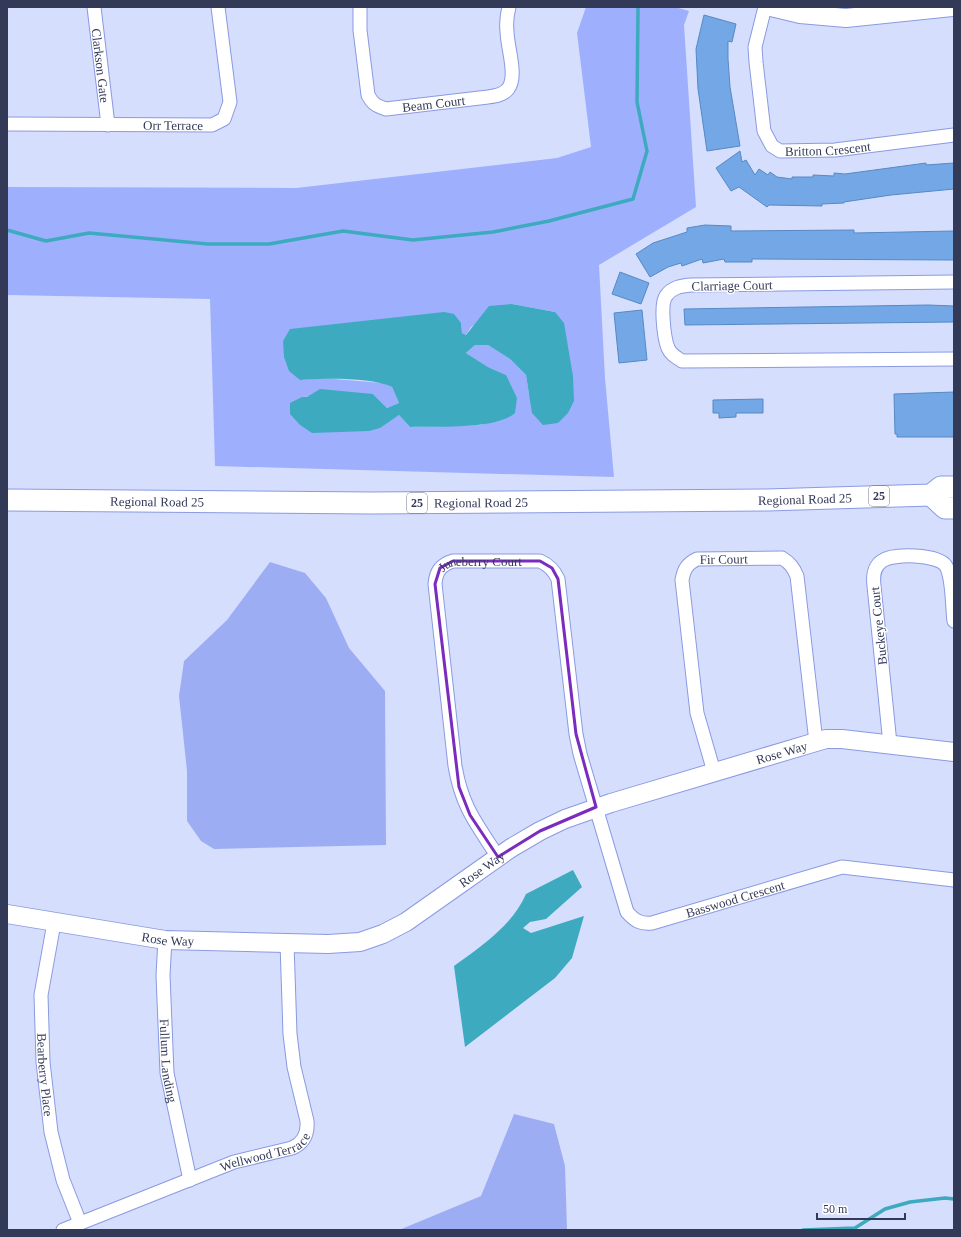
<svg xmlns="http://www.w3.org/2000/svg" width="961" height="1237" font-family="'Times New Roman',serif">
	<rect width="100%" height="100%" fill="#d6defd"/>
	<path fill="#9eb0fd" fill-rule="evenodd" d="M586,7H675L689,11L684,25L696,207L599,265L605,378L614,477L215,466L210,299L7,295V187L296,188L557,158L591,147L577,33ZM512,304L555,312L529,394L526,375L510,359L488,345H475L466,353L488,367L506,375L482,425L410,427L399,415L392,419L302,397L373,394L387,408L399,403L392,387L383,383L322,378L300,380L461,323L462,333L466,335L471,327Z"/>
	<path fill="#9dadf3" d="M270,562L305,573L326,598L349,648L385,691L386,845L214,849L201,841L187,821V771L179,696L184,661L227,620Z
		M514,1114L554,1124L565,1166L567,1230H399L481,1196Z"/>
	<path fill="#3daabf" d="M512,304L555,312L564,323L573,376L574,401L568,413L558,423L543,425L532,413L526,375L510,359L488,345H475L466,353L488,367L506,375L517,398L515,413C496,430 436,426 410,427L399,415L380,428L369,431L312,433L300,425L290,414V403L302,397H307L320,389L373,394L387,408L399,403L392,387C371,377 324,378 300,380L289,371L284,357L283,341L290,329L444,312L454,314L461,323L462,333L466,335L489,306Z
		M573,870L582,887L546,919L530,922L523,928L531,933L584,916L572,958L555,978L465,1047L454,966C481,946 512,926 526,894Z"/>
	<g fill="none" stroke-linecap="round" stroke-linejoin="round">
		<path stroke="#3daabf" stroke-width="3.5" d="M7,230L46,241L89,233L208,244H269L343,231L413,240L493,232L549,221L633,199L647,151L637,102L638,9
			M803,1230L855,1228L885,1209L910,1202L945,1198L954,1199"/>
	</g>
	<path fill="#73a7e6" stroke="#5689c5" d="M704,15L736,24L732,42L728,41V59L730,87L740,146L707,151L698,89L696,49Z
		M740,151L742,162L746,160L755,175L759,169L768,175L770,172L777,177L792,179V177H813V175L834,176V173L845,174L926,163V165L954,163V189L891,195L844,202V203L822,204V206L769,205L767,207L739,187L731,191L716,168Z
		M705,225L731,226V231L854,230V233L954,231V260L752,259V262H725L724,259L703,263L702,259L682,266L681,263L668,267L650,277L636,254L653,243L687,232V228Z
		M620,272L649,283L641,304L612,294Z
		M928,305L954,306V322L685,325L684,309Z
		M642,310L647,360L619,363L614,313Z
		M954,392V437H897V434H895L894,394Z
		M763,399V413H736V417L719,418V413H713V400Z"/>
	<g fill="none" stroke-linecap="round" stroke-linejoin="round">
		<defs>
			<g id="street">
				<path id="s1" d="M94,7L108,125"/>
				<path id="s2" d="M360,7V30L368,95C372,103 376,106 386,109L488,97C495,96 503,95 508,89C518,76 507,47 507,31C506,23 507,15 509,7"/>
				<path id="s3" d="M765,7L755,47L756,62L764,131L772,146L780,151L835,150L954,135"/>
				<path id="s4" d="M7,124L212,125L224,119L230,102L218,7"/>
				<path d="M954,282L691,285C681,286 672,287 666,296C660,304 664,338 668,348C671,355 676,357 682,361L954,359"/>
				<path d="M890,744L874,586C873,577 873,567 882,561C893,553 938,554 946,566C953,578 952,607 954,621"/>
				<path id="s5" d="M714,772L697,713L682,580C684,569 687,564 697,559L782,558C790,563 793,567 797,576L816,742"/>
				<path id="s6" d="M498,857C476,823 462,807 455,766L435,584C436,572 440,565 453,561H540C549,565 554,570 558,579L576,734L580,754L627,912C635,921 640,924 652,923L842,867L954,880"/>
				<path id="s7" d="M54,923L41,995L43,1062L51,1132L63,1180L80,1223"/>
				<path id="s8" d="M165,940L163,975L167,1073L190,1180"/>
				<path id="s9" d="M63,1230L234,1162L292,1148C304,1143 308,1133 307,1121L294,1067L290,1034L287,943"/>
			</g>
			<g id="secondary">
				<path d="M771,7L800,14L846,18L952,7"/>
				<path id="s10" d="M7,914L165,940L328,944L360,942L383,934L406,922L511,848L540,831L565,819L611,803L826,739H842L954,752"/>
			</g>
			<g id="primary">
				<path d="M931,495L945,508H954"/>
				<path id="s11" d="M7,500L371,503L767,500L931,495L941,487H954"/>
			</g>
		</defs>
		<use href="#street" stroke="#8a9ae2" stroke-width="15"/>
		<use href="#secondary" stroke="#8a9ae2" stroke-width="20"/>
		<use href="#primary" stroke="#8a9ae2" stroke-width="23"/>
		<use href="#street" stroke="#fff" stroke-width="13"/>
		<use href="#secondary" stroke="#fff" stroke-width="18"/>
		<use href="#primary" stroke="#fff" stroke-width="21"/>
	</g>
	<path fill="none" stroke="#7b2cbf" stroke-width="3" stroke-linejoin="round" d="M453,561H540L552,568L558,579L576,734L596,807L540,831L498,857L470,815L459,787L435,584L440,568Z"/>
	<g text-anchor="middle" stroke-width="3" stroke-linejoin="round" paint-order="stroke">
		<g fill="#fff" stroke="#70758a" stroke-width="1">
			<rect x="869" y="486" width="20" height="20" rx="3"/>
			<rect x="407" y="493" width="20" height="20" rx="3"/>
		</g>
		<g font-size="12" font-weight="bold" fill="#333a58">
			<text x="879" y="500">25</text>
			<text x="417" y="507">25</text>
		</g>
		<g font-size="13" fill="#333a58" stroke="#fff">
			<text dy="5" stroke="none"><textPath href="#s1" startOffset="59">Clarkson Gate</textPath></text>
			<text dy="5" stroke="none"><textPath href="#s2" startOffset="160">Beam Court</textPath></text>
			<text dy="5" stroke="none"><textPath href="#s4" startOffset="166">Orr Terrace</textPath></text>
			<text dy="5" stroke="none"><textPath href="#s3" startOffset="200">Britton Crescent</textPath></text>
			<text transform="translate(732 285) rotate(-1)" y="5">Clarriage Court</text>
			<text dy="5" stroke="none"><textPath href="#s11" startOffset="798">Regional Road 25</textPath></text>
			<text dy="5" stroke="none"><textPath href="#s11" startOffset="150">Regional Road 25</textPath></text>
			<text dy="5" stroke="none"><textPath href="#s11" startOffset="474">Regional Road 25</textPath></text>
			<text dy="5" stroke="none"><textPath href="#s5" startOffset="249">Fir Court</textPath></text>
			<text dy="5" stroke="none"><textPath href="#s6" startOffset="343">Juneberry Court</textPath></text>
			<text transform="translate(878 626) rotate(-96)" y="5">Buckeye Court</text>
			<text dy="5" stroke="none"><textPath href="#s10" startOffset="822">Rose Way</textPath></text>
			<text dy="5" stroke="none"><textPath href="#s10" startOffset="498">Rose Way</textPath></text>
			<text dy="5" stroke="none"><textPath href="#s6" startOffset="886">Basswood Crescent</textPath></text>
			<text dy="5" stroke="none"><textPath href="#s10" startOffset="163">Rose Way</textPath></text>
			<text dy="5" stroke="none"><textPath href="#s8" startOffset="121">Fullum Landing</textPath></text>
			<text dy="5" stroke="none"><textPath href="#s7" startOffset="153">Bearberry Place</textPath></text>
			<text dy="5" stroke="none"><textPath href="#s9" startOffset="217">Wellwood Terrace</textPath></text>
		</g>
	</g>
	<rect width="961" height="1237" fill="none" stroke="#333a58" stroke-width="16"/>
	<path d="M817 1213v6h88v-6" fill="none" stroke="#333a58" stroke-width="2"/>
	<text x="823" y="1213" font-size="12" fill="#333a58" stroke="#ffffff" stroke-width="3" paint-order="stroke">50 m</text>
</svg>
